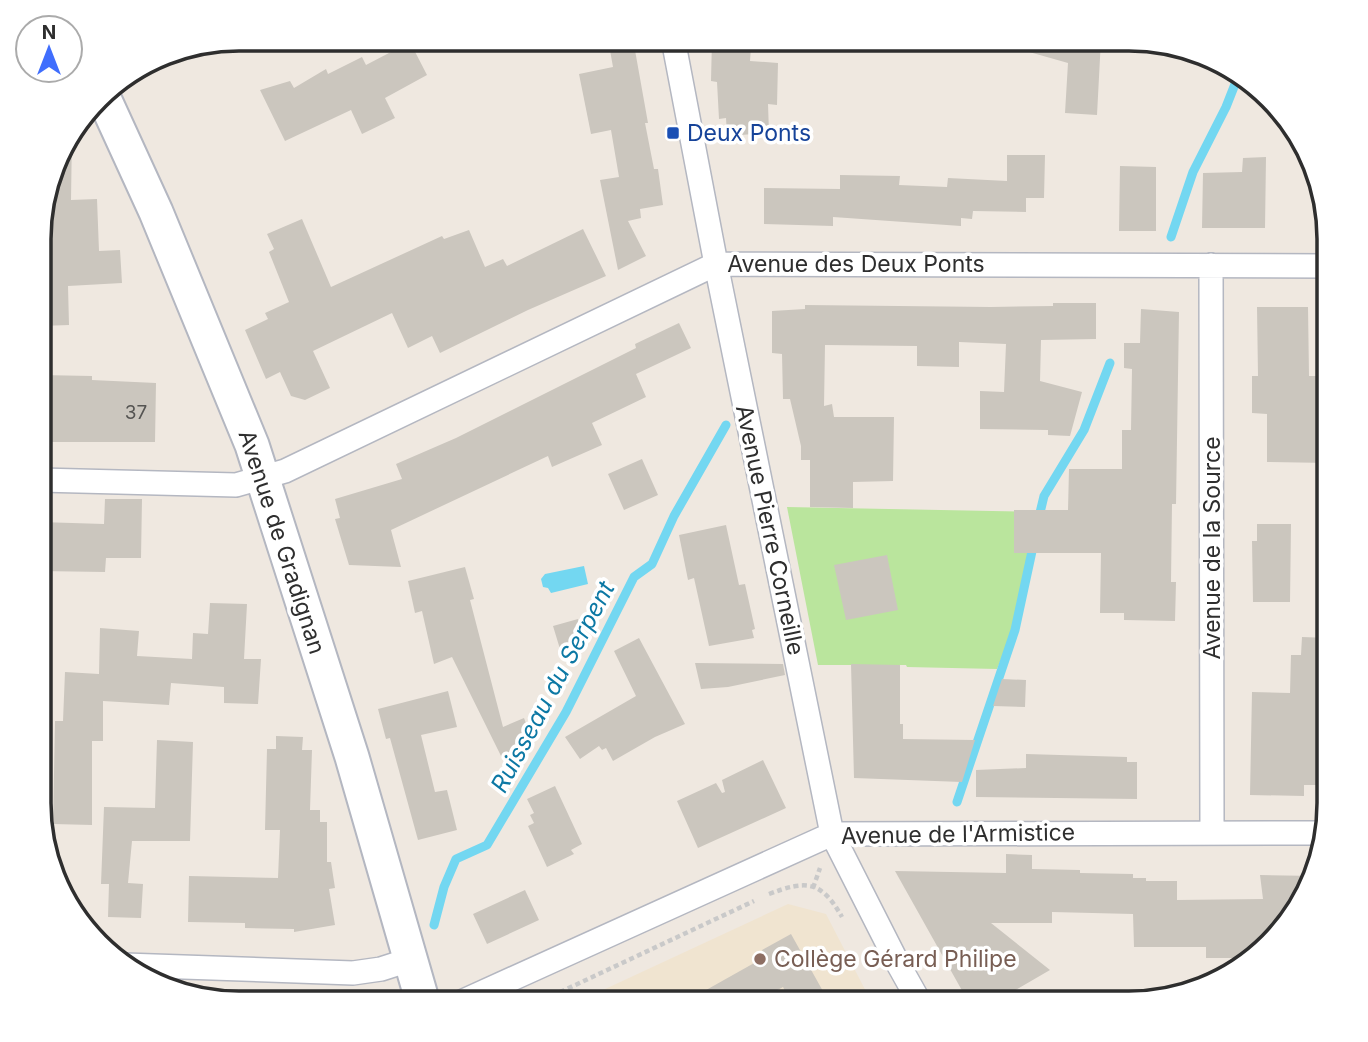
<svg xmlns="http://www.w3.org/2000/svg" width="1368" height="1042" font-family="Inter,sans-serif">
	<rect width="100%" height="100%" fill="#efe8e0"/>
	<path fill="#f0e4d0" d="M788,904L826,914L872,1003H575Z"/>
	<path fill="#bae59d" d="M787,507L1041,512L1011,635L997,669L907,667L906,665H818Z"/>
	<path fill="#73d7f1" d="M584,566L588,584L551,593L548,588L543,587L541,579L545,574Z"/>
	<g fill="none" stroke-linecap="round" stroke-linejoin="round">
		<path stroke="#73d7f1" stroke-width="9" d="M1171,237L1193,172L1226,107L1239,74
			M1038,521L1044,496L1084,430L1110,363
			M957,802L1015,630L1034,542
			M434,925L444,887L456,859L487,845L566,712L634,577L652,564L674,516L726,425"/>
	</g>
	<path fill="#cbc6be" d="M608,39H633L648,123H645L654,169H658L663,205L640,209L641,218L628,221L646,256L618,270L600,180L619,177L611,130L591,134L579,74L613,67Z
		M712,39H736L735,46L751,47L750,61L778,63L777,105L768,104L769,133L727,136L726,118L719,119L717,82L711,81Z
		M1009,39H1101L1097,115L1065,113L1068,63L1008,46Z
		M410,42L427,75L385,98L395,118L362,134L351,110L285,141L260,90L290,81L294,88L326,69L328,74L362,57L366,65Z
		M69,134H72L71,200L97,199L99,251L120,250L122,283L68,286L69,325L40,326V212L65,139Z
		M1007,155H1045L1044,198H1026V212L973,211L972,219L961,218V226L833,217V226L764,224V188L840,189V175L900,176L899,185L947,187L948,178L1007,181Z
		M1266,157L1265,228H1202L1203,173L1242,172L1243,158Z
		M1120,166L1156,167V231H1119Z
		M302,219L331,287L442,236L444,239L469,230L485,267L503,259L507,266L583,229L606,276L528,310L440,353L432,336L408,348L392,313L313,351L330,388L305,400L291,396L280,372L266,379L245,330L268,319L265,313L289,302L269,252L274,249L267,234Z
		M1053,303H1096V339L1041,340L1040,381L1082,392L1070,436L1048,435V430L980,429V391L1004,392L1006,344L959,342V367L917,366V346L825,345L824,406L832,404L834,417H894L893,481L853,482V508L810,507V460H801V446L790,399H783L782,354L772,353V311L805,309V305L991,307L1053,306Z
		M1257,307H1308L1309,376H1329V463L1267,462V414L1252,413V376H1258Z
		M1141,309L1179,312L1176,504H1172L1171,582H1176L1175,621L1124,620V613H1100L1101,553H1014V510H1068L1069,469H1122V430H1131L1132,369L1124,368V343H1140Z
		M679,323L691,348L636,374L646,397L592,423L602,445L552,467L548,456L391,530L401,567L349,565L335,519L340,518L335,499L402,479L396,464L456,438L636,348L635,344Z
		M40,375L92,376V380L156,383L155,442H40Z
		M642,459L658,495L624,510L608,474Z
		M105,499H142L141,558H106L105,572L39,571L40,522L104,524Z
		M1257,524H1291L1290,602H1253L1252,541H1257Z
		M726,525L739,585L745,584L755,629L752,630L754,638L709,646L694,578L688,580L679,535Z
		M887,555L898,610L846,620L834,565Z
		M465,567L474,599L470,600L503,727L524,718L534,745L502,758L452,657L434,664L422,611L415,613L408,581Z
		M210,603L247,604L244,659H261L258,704L224,703V687L171,683L169,705L103,701V741H92V825L53,824L55,721H63L65,672L99,674L100,628L139,631L137,656L192,659L193,633L208,634Z
		M578,619L583,642L560,649L553,626Z
		M1302,637L1329,638V785H1304V796L1250,795L1252,692L1290,693L1291,655H1301Z
		M639,638L685,724L655,737L613,761L606,748L602,750L599,746L580,759L565,737L636,696L614,651Z
		M695,663L783,664L785,675L728,687L701,689Z
		M851,664L900,665V724H903V739L975,740L962,782L854,778Z
		M1002,679L1026,680L1025,707L993,706Z
		M448,691L457,727L421,735L435,792L447,790L457,830L418,840L390,738L386,739L378,709Z
		M276,736L303,737L302,750H312L310,810H320V822H327V862H331L335,888L329,889L335,925L294,932V929L245,928V923L188,922L189,876L278,878L280,830H265L267,749H276Z
		M157,740L193,742L190,841H132L128,883L143,884L141,918L108,917L109,884H101L104,807L155,808Z
		M1026,754L1127,757V762H1137V799L976,797V770L1026,768Z
		M763,760L786,808L698,848L677,801L716,783L722,793L725,792L722,780Z
		M555,786L582,844L571,850L574,854L547,867L528,826L534,823L530,815L534,813L527,799Z
		M1006,854L1032,855V869L1080,870V873L1133,874V878H1146V881H1177V900L1263,899L1260,875L1315,876L1280,935L1250,958H1206V947H1134L1133,914L1052,912V923H991L1050,970L993,1003H969L895,871L1006,873Z
		M525,890L539,920L487,944L473,914Z
		M791,934L824,993L806,1003H791L783,987L753,1003H683L765,957L762,950Z"/>
	<g fill="none" stroke-linecap="round" stroke-linejoin="round">
		<defs>
			<path id="street" d="M673,39L716,264L832,834L897,962L920,1003
				M1211,265L1212,832
				M40,480L236,485L285,471L716,264L1329,266
				M125,965L353,973L381,969L409,960
				M459,1003L832,834L1325,833"/>
			<path id="secondary" d="M102,94L156,212L252,445L352,757L423,1003"/>
		</defs>
		<use href="#street" stroke="#b4b7c1" stroke-width="26"/>
		<use href="#secondary" stroke="#b4b7c1" stroke-width="37"/>
		<path stroke="#c9c9c9" stroke-width="4.5" stroke-dasharray="5 3.5" stroke-linecap="butt" d="M813,888L820,868
			M769,894C806,880 821,880 842,917
			M537,1003L754,901"/>
		<use href="#street" stroke="#fff" stroke-width="23"/>
		<use href="#secondary" stroke="#fff" stroke-width="33"/>
	</g>
	<rect fill="#1a4fb4" stroke="#fff" stroke-width="2.5" x="666" y="126" width="14" height="14" rx="3.5"/>
	<circle fill="#8d6e63" stroke="#fff" stroke-width="2.5" cx="760" cy="959" r="7"/>
	<g text-anchor="middle" stroke-width="7" stroke-linejoin="round" paint-order="stroke">
		<g font-size="19" fill="#555452">
			<text x="136" y="419">37</text>
		</g>
		<g font-size="23" fill="#164399" stroke="#fff" text-anchor="start">
			<text x="687" y="141">Deux Ponts</text>
		</g>
		<g font-size="23" fill="#2e2e2e" stroke="#fff">
			<text x="856" y="272">Avenue des Deux Ponts</text>
			<text transform="translate(770 530) rotate(78)" y="8">Avenue Pierre Corneille</text>
			<text transform="translate(282 542) rotate(72)" y="8">Avenue de Gradignan</text>
			<text transform="translate(1212 548) rotate(-90)" y="8">Avenue de la Source</text>
			<text transform="translate(958 834) rotate(-1)" y="8">Avenue de l'Armistice</text>
		</g>
		<g font-size="23" fill="#785e54" stroke="#fff" text-anchor="start">
			<text x="774" y="967">Collège Gérard Philipe</text>
		</g>
		<g font-size="24" font-style="italic" fill="#0c78a4" stroke="#fff">
			<text transform="translate(553 687) rotate(-62)" y="8">Ruisseau du Serpent</text>
		</g>
	</g>
	<path d="M0 0H1368V1042H0ZM239 51H1129A188 188 0 0 1 1317 239V803A188 188 0 0 1 1129 991H239A188 188 0 0 1 51 803V239A188 188 0 0 1 239 51Z" fill="#fff" fill-rule="evenodd"/>
	<path fill="none" stroke="#2e2e2e" stroke-width="3.5" d="M239 51H1129A188 188 0 0 1 1317 239V803A188 188 0 0 1 1129 991H239A188 188 0 0 1 51 803V239A188 188 0 0 1 239 51Z"/>
	<g transform="translate(49 49)"><circle r="33" fill="#ffffff" stroke="#ababab" stroke-width="2"/>
	<path d="M0-5L12 26L0 18L-12 26Z" fill="#406efd"/>
	<text y="-10" font-size="19" font-weight="bold" text-anchor="middle" fill="#2e2e2e">N</text>
	</g>
</svg>
